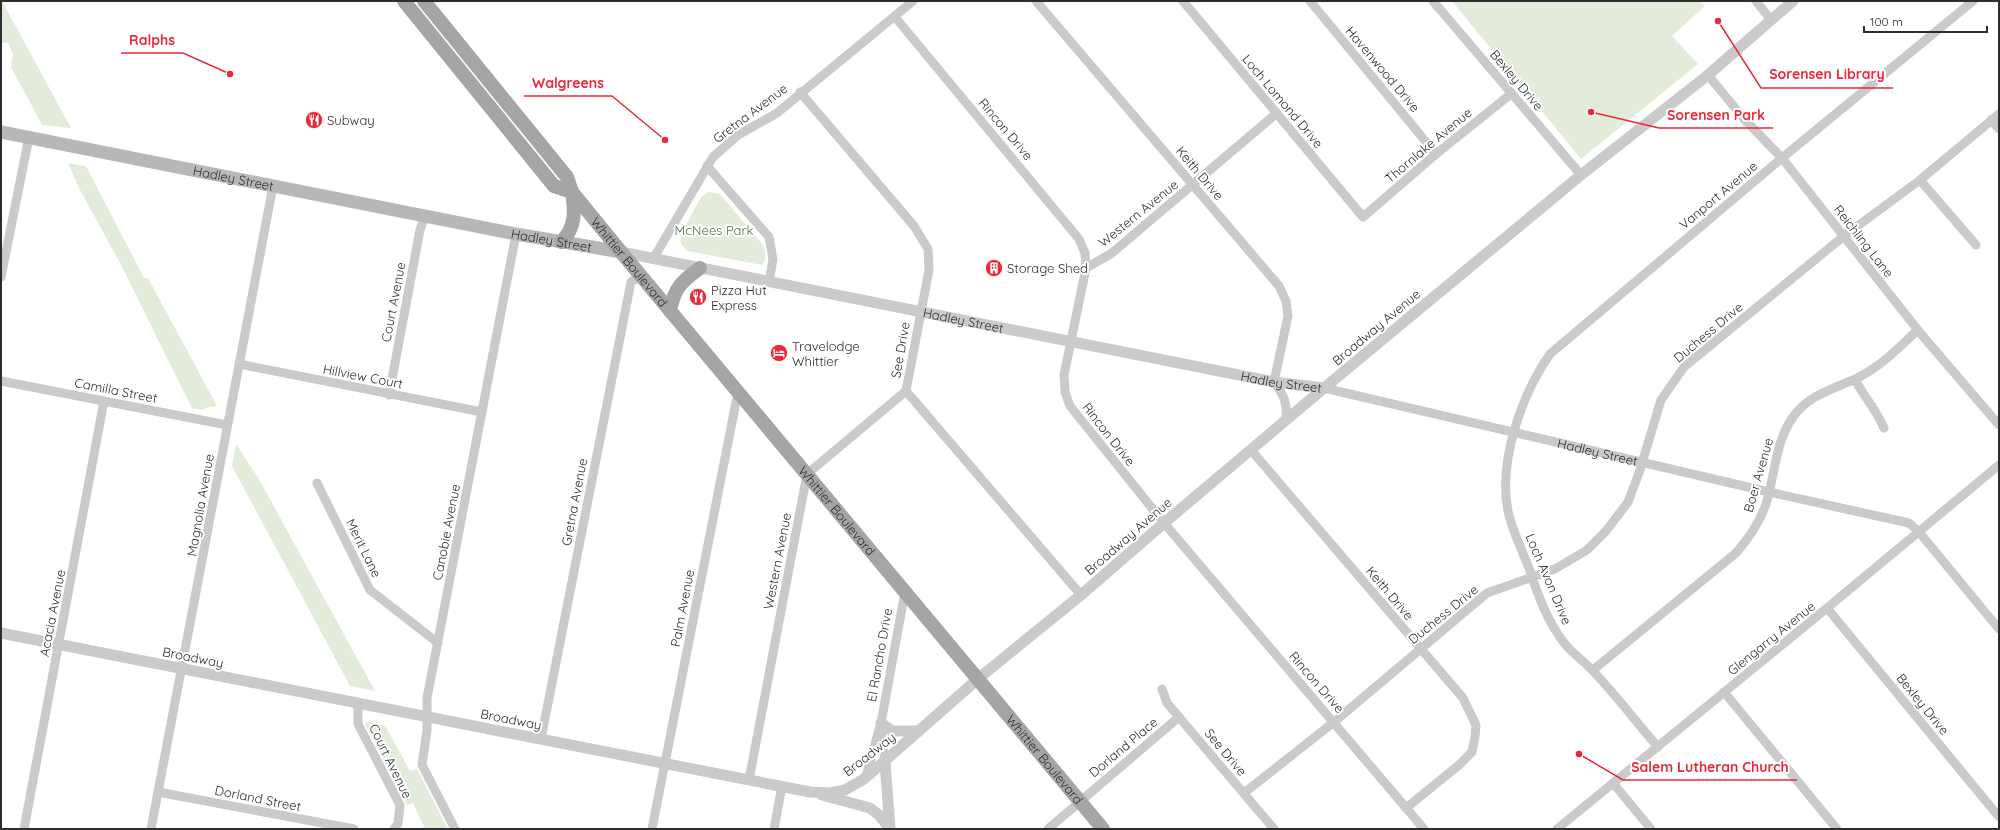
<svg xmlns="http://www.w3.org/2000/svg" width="2000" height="830" font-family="Quicksand,sans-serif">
	<rect width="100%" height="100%" fill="#fff"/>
	<path fill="#e3ebda" d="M1,1H2L71,128L42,125L11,67L13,54L8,43L1,42Z
		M1452,1H1700L1705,6L1672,36L1698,64L1581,159Z
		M68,163L86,166L144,278H148L217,406L205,408L203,410L192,408L120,263L79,188Z
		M708,192L720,194L763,245C765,252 768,259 762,265L687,251L681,244L680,236L701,197Z
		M236,444L260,481L375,691L350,686L232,466Z
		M367,722L380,724L386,727L410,771L417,769L448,829H425L413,803L407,805L365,724Z"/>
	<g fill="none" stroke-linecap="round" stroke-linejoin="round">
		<g stroke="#cacaca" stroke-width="9">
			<path d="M1036,1L1279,286L1286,301L1288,316L1274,382C1285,397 1287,402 1286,421"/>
			<path d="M1183,1L1363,217L1436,154L1511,94"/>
			<path d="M1310,1L1436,154"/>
			<path d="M1433,1L1581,175"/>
			<path d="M1756,1L1771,20"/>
			<path d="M895,17L1079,239L1085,253L1086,268L1064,375L1065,392L1070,406L1164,523L1424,829"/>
			<path d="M1708,75L1745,120L1782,158L1921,334L1999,425"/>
			<path d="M800,92L914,226L928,249L929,270L906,391L1081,595"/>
			<path d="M1991,120L1999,129"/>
			<path d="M707,166L769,237L773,259L769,282"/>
			<path d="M1920,180L1976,245"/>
			<path d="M653,259L713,157L738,135L777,113L913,1"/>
			<path d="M1086,268L1112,253L1277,113"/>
			<path d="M1,277L29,137"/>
			<path d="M239,364L482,412"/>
			<path d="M1855,380C1865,398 1876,409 1884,428"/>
			<path d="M1,381L227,425"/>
			<path id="s1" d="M1324,388L1769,492L1909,523L1919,532L1999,629"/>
			<path d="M389,395L420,230L425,215"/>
			<path d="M1251,450L1463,698L1476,725L1475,737L1472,752L1459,765L1406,808"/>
			<path d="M317,483L370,590L438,643"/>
			<path d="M1827,608L1999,817"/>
			<path d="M1593,670L1736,553C1749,538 1760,522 1766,504C1775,476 1775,442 1793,417C1808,396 1830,390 1853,380C1861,377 1868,372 1874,368C1890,358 1904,342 1918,330"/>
			<path d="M1162,689L1167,703L1274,829"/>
			<path d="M1724,692L1837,829"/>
			<path d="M358,703V724L400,805L398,824L394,829"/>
			<path d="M881,729L885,762"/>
			<path d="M541,739L631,282L641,275"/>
			<path d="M1658,747C1636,722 1616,695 1593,671C1584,661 1573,654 1565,644C1548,623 1538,596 1530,571C1523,551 1512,531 1508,511C1498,461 1522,394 1550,354L1782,158L1973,1"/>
			<path d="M865,778C872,760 875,741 881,723L905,592"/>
			<path d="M749,780L807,474L906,391"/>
			<path d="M1613,783L1651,829"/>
			<path d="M158,792L354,829"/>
			<path d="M1244,793L1334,722L1487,593L1555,569L1587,550L1606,531L1628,502L1639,473L1661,400L1684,367L1844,236L1920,180L1999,114"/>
			<path d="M24,829L104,401"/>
			<path d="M151,829L273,186"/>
			<path d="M455,829L422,765L427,730V698L516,234"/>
			<path d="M652,829L738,392"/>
			<path d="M774,829L782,786"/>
			<path d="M1048,829L1179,717"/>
			<path d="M1557,829L1827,608L1999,465"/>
		</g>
		<g stroke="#cacaca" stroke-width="11">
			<path id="s2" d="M621,252L1274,382L1324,388"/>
			<path d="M1,633L810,792L830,793L845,790L864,779L979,678L1081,595L1164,523L1324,388L1581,175L1708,75L1793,1"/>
			<path d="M881,723L892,731H919"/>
			<path d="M885,762L890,829"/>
			<path d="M822,795L870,808L879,815L890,829"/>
		</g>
		<path stroke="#b7b7b7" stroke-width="13" id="s3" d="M1,132L516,234L621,252"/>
		<g stroke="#a5a5a5" stroke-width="14">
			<path d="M404,1L554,186L572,192"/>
			<path id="s4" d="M424,1L567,177L572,192L621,252L1103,829"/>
			<path d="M561,242C576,228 575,211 572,192"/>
			<path d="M670,311C674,288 682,281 700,268"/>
		</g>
	</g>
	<defs>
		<symbol id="restaurant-disc" viewBox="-11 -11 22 22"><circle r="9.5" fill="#ea293a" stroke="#fff"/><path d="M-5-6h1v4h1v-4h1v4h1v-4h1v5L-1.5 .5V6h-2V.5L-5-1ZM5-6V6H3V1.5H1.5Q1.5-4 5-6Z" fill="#fff"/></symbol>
		<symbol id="building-disc" viewBox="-11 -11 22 22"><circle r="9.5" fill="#ea293a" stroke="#fff"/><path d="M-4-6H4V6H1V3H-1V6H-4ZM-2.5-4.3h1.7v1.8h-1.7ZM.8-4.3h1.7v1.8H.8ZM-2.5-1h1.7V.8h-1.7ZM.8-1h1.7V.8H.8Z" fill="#fff"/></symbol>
		<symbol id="hotel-disc" viewBox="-11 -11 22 22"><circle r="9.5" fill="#ea293a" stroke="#fff"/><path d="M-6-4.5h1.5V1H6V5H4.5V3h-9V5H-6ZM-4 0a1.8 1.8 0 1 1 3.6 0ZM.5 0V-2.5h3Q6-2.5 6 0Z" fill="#fff"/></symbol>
	</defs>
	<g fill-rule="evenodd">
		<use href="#restaurant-disc" x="304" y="110" width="20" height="20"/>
		<use href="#building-disc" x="984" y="258" width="20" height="20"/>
		<use href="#restaurant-disc" x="688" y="287" width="20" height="20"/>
		<use href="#hotel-disc" x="769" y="343" width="20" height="20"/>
	</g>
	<g text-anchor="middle" stroke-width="4" stroke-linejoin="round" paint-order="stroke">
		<g font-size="13" fill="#2d2d2d" stroke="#fff">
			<text transform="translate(1383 69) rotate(50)" y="5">Havenwood Drive</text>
			<text transform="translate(1517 80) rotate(50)" y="5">Bexley Drive</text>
			<text transform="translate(1283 101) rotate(50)" y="5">Loch Lomond Drive</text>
			<text transform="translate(750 113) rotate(-37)" y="5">Gretna Avenue</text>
			<text transform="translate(1006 129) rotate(50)" y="5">Rincon Drive</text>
			<text transform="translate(1428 145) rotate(-40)" y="5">Thornlake Avenue</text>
			<text transform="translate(1200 173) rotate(50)" y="5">Keith Drive</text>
			<text dy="5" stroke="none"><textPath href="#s3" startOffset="237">Hadley Street</textPath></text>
			<text transform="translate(1718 195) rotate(-40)" y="5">Vanport Avenue</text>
			<text transform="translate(1138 213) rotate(-39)" y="5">Western Avenue</text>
			<text dy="5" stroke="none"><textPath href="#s3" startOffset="561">Hadley Street</textPath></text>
			<text transform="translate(1864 241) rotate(52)" y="5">Reichling Lane</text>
			<text dy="5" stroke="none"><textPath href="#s4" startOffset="333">Whittier Boulevard</textPath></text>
			<text transform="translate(393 302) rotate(-79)" y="5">Court Avenue</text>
			<text dy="5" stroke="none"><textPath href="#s2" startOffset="349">Hadley Street</textPath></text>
			<text transform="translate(1376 327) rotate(-40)" y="5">Broadway Avenue</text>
			<text transform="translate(1708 332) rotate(-40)" y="5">Duchess Drive</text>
			<text transform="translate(900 350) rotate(-80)" y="5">See Drive</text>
			<text transform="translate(363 376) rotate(11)" y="5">Hillview Court</text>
			<text dy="5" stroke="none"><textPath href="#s2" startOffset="673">Hadley Street</textPath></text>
			<text transform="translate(116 390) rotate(11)" y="5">Camilla Street</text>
			<text transform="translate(1109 434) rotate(52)" y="5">Rincon Drive</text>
			<text dy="5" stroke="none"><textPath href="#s1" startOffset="281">Hadley Street</textPath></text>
			<text transform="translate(1758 475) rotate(-74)" y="5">Boer Avenue</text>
			<text transform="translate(574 502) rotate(-79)" y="5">Gretna Avenue</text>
			<text transform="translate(200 505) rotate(-80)" y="5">Magnolia Avenue</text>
			<text dy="5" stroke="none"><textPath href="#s4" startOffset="657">Whittier Boulevard</textPath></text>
			<text transform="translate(446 532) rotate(-79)" y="5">Canobie Avenue</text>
			<text transform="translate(1128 536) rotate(-41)" y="5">Broadway Avenue</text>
			<text transform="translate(364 548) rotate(64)" y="5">Merit Lane</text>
			<text transform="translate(777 561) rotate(-79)" y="5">Western Avenue</text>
			<text transform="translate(1549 579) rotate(67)" y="5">Loch Avon Drive</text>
			<text transform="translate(1390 593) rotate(50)" y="5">Keith Drive</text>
			<text transform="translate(682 608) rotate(-79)" y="5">Palm Avenue</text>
			<text transform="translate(52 613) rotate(-79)" y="5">Acacia Avenue</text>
			<text transform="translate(1443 614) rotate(-39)" y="5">Duchess Drive</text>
			<text transform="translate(1771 638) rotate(-39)" y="5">Glengarry Avenue</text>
			<text transform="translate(879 655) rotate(-80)" y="5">El Rancho Drive</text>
			<text transform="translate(193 657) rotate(11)" y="5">Broadway</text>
			<text transform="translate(1317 682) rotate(49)" y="5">Rincon Drive</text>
			<text transform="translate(1923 704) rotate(51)" y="5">Bexley Drive</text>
			<text transform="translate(511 719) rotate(11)" y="5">Broadway</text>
			<text transform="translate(1123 747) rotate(-40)" y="5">Dorland Place</text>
			<text transform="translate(1226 752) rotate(50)" y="5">See Drive</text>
			<text transform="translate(869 754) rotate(-38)" y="5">Broadway</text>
			<text dy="5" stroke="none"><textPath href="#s4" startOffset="981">Whittier Boulevard</textPath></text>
			<text transform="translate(391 761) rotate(64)" y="5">Court Avenue</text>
			<text transform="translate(258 798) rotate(11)" y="5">Dorland Street</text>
		</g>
		<g font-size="13" fill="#2d2d2d" stroke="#fff" text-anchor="start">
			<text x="327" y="125">Subway</text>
			<text x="1007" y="273">Storage Shed</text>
			<text x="711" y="295">Pizza Hut<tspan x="711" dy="15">Express</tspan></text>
			<text x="792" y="351">Travelodge<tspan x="792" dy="15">Whittier</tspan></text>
		</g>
		<g font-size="13" fill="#516a39" stroke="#fff">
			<text x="714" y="235">McNees Park</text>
		</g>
	</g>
	<path fill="none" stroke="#ea293a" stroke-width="1.5" d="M230 74L183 53H121M1718 21L1761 88H1893M665 140L612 96H524M1591 112L1659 128H1773M1579 754L1623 780H1797"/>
	<g fill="#ea293a" stroke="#fff" stroke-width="1.5">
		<circle cx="230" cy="74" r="4"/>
		<circle cx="1718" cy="21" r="4"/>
		<circle cx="665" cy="140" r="4"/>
		<circle cx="1591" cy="112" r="4"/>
		<circle cx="1579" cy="754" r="4"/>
	</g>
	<g font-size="14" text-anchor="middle" font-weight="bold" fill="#ea293a" stroke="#fff" stroke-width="4" stroke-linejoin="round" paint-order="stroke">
		<text x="152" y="45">Ralphs</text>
		<text x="1827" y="79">Sorensen Library</text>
		<text x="568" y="88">Walgreens</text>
		<text x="1716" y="120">Sorensen Park</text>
		<text x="1710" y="772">Salem Lutheran Church</text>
	</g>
	<rect width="2000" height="830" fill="none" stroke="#2d2d2d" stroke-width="4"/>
	<path d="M1864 26v6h123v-6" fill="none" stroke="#2d2d2d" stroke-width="2"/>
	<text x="1870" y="26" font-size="12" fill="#2d2d2d" stroke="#ffffff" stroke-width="3" paint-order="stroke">100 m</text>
</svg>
